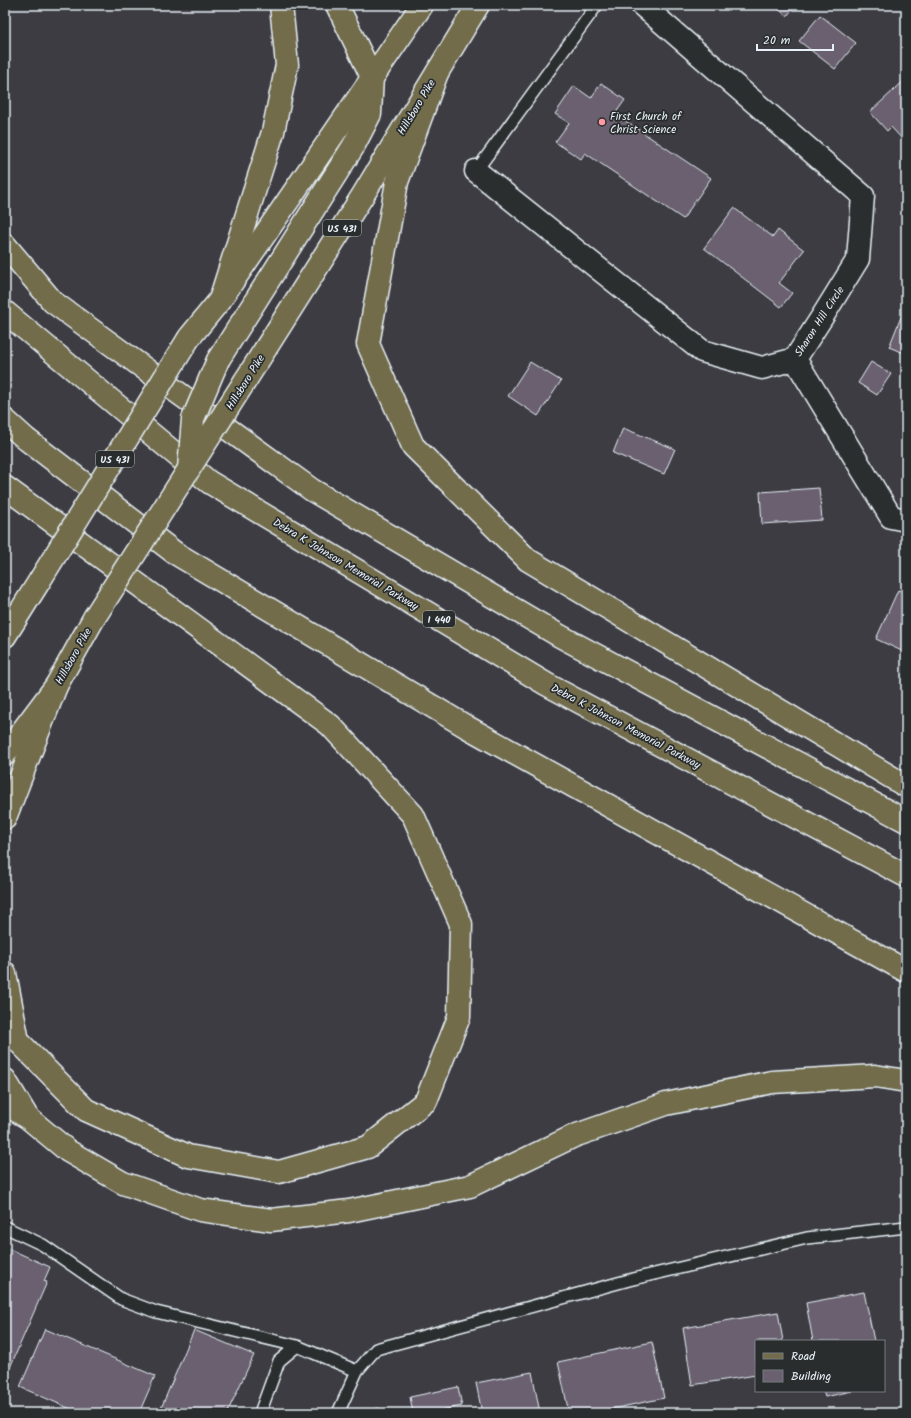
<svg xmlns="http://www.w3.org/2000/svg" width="911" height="1418" font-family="Kalam,sans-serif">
	<rect width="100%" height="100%" fill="#3d3c42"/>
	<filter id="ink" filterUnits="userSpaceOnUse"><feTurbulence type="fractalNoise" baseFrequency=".025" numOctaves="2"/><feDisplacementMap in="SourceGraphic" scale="8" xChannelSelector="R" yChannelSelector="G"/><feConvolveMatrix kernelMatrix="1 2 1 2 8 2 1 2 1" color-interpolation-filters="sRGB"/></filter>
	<g filter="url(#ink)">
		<path fill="#6a6070" stroke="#e8f1f8" d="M773,5H796L787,16Z
			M820,15L856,43L835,69L799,41Z
			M906,79V143L891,127L887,131L870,112Z
			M601,83L625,100L615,114L711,178L683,219L585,153L581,159L555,142L569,123L555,114L574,86L591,98Z
			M734,208L773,237L778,230L804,250L779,283L792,293L781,307L704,248Z
			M905,307L906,308V354L889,347Z
			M530,362L561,381L538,416L508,396Z
			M871,362L891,374L877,395L858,383Z
			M623,428L675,449L664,474L613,453Z
			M819,488L822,520L762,524L760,492Z
			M898,590L906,593V653L876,639Z
			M5,1247L50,1267L44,1281L47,1282L5,1379Z
			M864,1292L874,1341H813L806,1303Z
			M778,1312L783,1341H756V1375L692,1385L683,1328Z
			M45,1329L155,1376L139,1413H80L20,1387Z
			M194,1330L254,1355L227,1413H159Z
			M652,1342L664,1398L593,1413H569L558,1362Z
			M532,1372L540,1413H482L476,1383Z
			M458,1387L462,1406L427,1413H413L410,1397Z
			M823,1391H852L825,1397Z
			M377,1408L388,1413H375Z"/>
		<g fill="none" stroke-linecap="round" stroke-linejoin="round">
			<defs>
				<path id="service" d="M476,171L597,5
					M5,1227L43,1245L121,1299L156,1312L297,1346L357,1371
					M260,1413L279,1361L297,1346
					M338,1413L357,1371L376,1349L629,1280L807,1238L906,1227"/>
				<path id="minor" d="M476,171L702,351L762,368L795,359L824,314L858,259L863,196L642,5
					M795,359L891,517L906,520"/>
				<path id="primary" d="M189,338L220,300L422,5
					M245,381L363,195L478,5
					M5,636L40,580
					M5,754L56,686L94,618"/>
				<path id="motorway" d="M437,73L397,182L368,344L413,446L528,560L906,786
					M5,245L53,302L312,490L560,636L906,821
					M220,300L273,132L287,65L281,5
					M5,312L209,482L546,684L906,876
					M218,360L353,147L370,114L372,77L337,5
					M5,420L26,439L175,553L467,727L906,971
					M5,487L330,725L413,815L461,924L459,1017L426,1101L368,1147L279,1172L188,1156L86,1110L18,1041L5,973
					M5,818L56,686
					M5,1080L26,1115
					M5,1104L27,1117L68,1151L123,1183L200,1210L271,1220L349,1211L470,1186L574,1136L666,1104L772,1082L875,1076L906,1081"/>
			</defs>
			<use href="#service" stroke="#e8f1f8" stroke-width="14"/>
			<use href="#minor" stroke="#e8f1f8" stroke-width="25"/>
			<use href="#primary" stroke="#e8f1f8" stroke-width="25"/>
			<use href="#motorway" stroke="#e8f1f8" stroke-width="25"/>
			<use href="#service" stroke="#2a2d2e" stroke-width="11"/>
			<use href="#minor" stroke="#2a2d2e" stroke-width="22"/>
			<use href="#primary" stroke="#726c4b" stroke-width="22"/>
			<use href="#motorway" stroke="#726c4b" stroke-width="22"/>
			<defs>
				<path id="primary-bridge" d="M40,580L189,338
					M94,618L245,381"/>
				<path id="motorway-bridge" d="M189,469L193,419L218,360"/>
			</defs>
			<use href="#primary-bridge" stroke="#e8f1f8" stroke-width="25" stroke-linecap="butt"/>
			<use href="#motorway-bridge" stroke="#e8f1f8" stroke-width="25" stroke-linecap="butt"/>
			<use href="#primary-bridge" stroke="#726c4b" stroke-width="22"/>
			<use href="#motorway-bridge" stroke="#726c4b" stroke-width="22"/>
		</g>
	</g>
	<circle fill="#ff9aa2" stroke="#2a2d2e" stroke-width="1.5" cx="602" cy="122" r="4"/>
	<g text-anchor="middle" stroke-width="3.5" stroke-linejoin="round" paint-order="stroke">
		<g fill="#2a2d2e" stroke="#afb6bb" stroke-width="1">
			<rect x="323" y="220" width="38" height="16" rx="3"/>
			<rect x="96" y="451" width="38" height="16" rx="3"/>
			<rect x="423" y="611" width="32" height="16" rx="3"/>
		</g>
		<g font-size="10" font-weight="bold" fill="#e8f1f8">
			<text x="342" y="232">US 431</text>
			<text x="115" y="463">US 431</text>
			<text x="439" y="623">I 440</text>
		</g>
		<g font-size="11" fill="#e8f1f8" stroke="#2a2d2e">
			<text transform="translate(416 107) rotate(-59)" y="4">Hillsboro Pike</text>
			<text transform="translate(819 321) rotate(-57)" y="4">Sharon Hill Circle</text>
			<text transform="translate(245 382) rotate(-58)" y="4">Hillsboro Pike</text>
			<text transform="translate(346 564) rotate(31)" y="4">Debra K Johnson Memorial Parkway</text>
			<text transform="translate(73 656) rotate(-61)" y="4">Hillsboro Pike</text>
			<text transform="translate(626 726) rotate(28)" y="4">Debra K Johnson Memorial Parkway</text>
		</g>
		<g font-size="11" fill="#e8f1f8" stroke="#2a2d2e" text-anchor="start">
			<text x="610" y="120">First Church of<tspan x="610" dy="13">Christ Science</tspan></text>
		</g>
	</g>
	<rect width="911" height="1418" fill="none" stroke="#2a2d2e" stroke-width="20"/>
	<rect x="10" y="10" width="891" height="1398" fill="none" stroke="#e8f1f8" stroke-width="1.5" filter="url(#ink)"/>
	<rect x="755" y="1340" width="130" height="52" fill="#2a2d2e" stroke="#767b7f"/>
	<rect x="763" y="1353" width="20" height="6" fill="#726c4b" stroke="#767b7f"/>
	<text x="791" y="1360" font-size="12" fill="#e8f1f8">Road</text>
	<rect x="763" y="1370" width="20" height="12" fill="#6a6070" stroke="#767b7f"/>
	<text x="791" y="1380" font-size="12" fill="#e8f1f8">Building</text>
	<path d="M757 44v6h76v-6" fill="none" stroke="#e8f1f8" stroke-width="2"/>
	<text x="763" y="44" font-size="12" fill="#e8f1f8" stroke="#2a2d2e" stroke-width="3" paint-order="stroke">20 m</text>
</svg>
